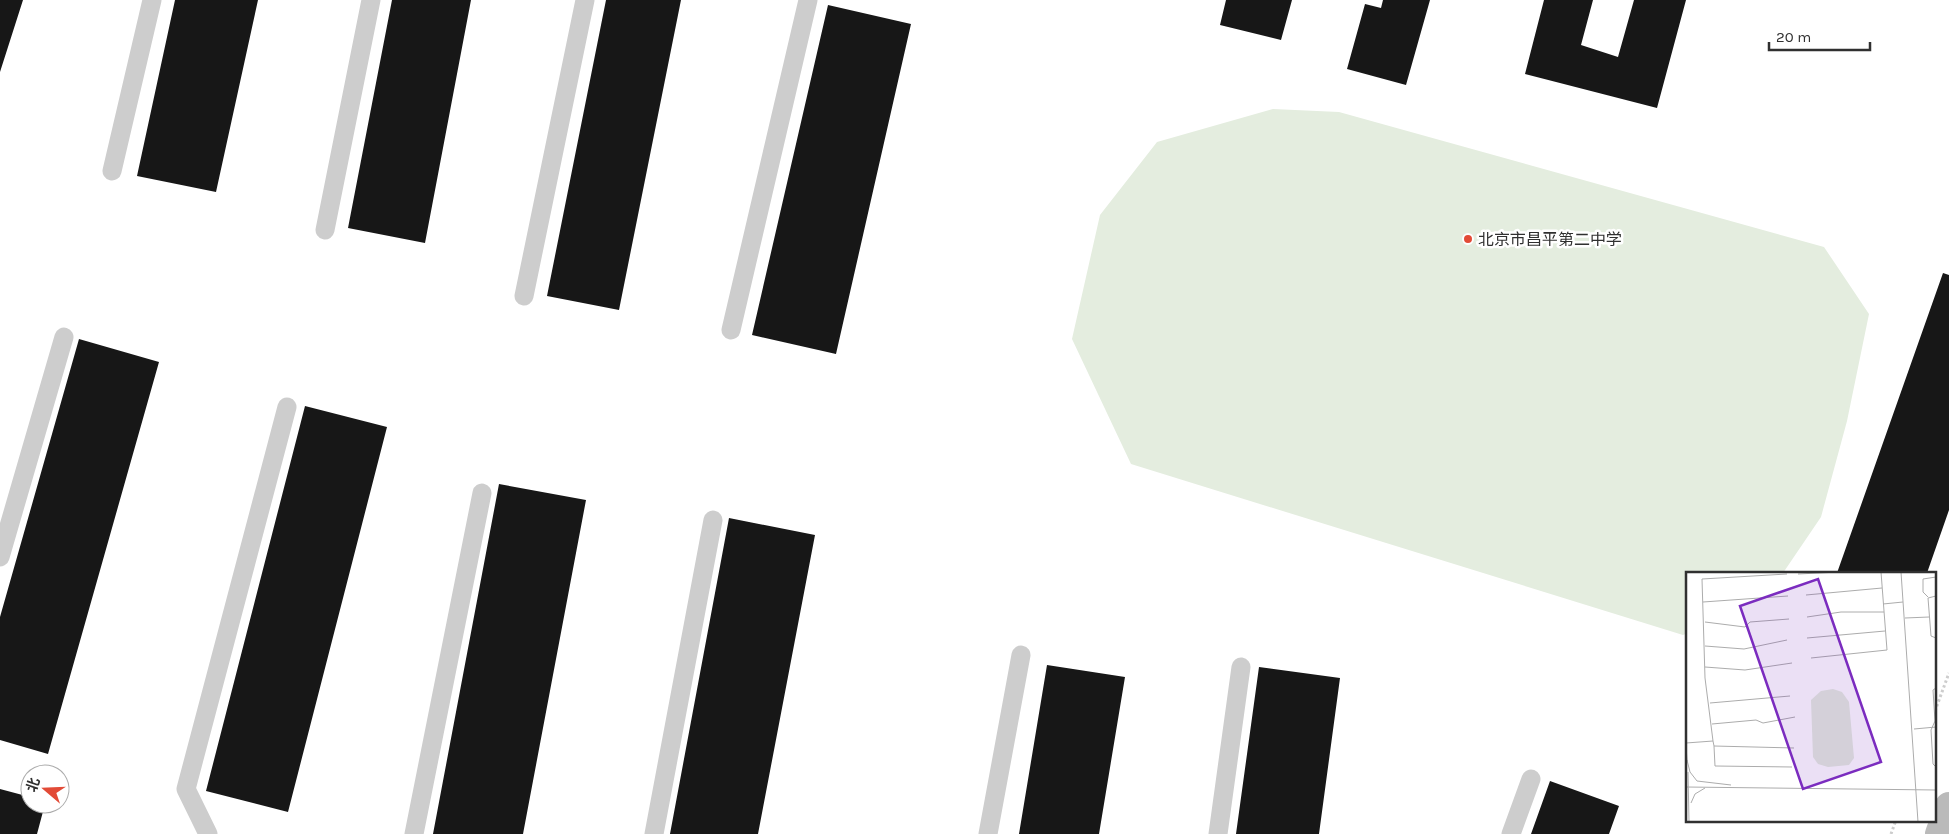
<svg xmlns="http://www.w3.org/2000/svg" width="1949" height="834" font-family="Karla,'Noto Sans SC',sans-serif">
	<rect width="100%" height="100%" fill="#fff"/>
	<path fill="#e4eddf" d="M1273,109L1339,112L1824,247L1869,314L1847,421L1821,517L1783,573H1688V633L1683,635L1131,464L1072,339L1100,215L1157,142Z"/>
	<path fill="#171717" d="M0,0H23L0,72Z
		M175,0H258L216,192L137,176Z
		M392,0H471L425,243L348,228Z
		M606,0H681L619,310L547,296Z
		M1226,0H1292L1281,40L1220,25Z
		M1383,0H1430L1406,85L1347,69L1365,4L1381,8Z
		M1544,0H1593L1581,45L1618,57L1634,0H1686L1657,108L1525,74Z
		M828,5L911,24L836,354L752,335Z
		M1943,273L1949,275V510L1927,573H1837Z
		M79,339L159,362L48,754L0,740V617Z
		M305,406L387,427L288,812L206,791Z
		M499,484L586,500L523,834H433Z
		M729,518L815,535L758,834H670Z
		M1047,665L1125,677L1099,834H1019Z
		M1259,667L1340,678L1319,834H1236Z
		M1550,781L1619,806L1609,834H1531Z
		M0,789L30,797V804H45L37,834H0Z"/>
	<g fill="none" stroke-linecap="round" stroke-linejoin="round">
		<path stroke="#cdcdcd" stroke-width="3" stroke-dasharray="2.5 2.5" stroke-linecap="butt" d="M1935,711L1949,673
			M1891,834L1896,820"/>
		<path stroke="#cdcdcd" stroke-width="19" d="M112,171L152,0
			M325,230L371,0
			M524,296L585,0
			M731,330L808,0
			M0,557L64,337
			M208,834L186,789L287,407
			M414,834L482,493
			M654,834L713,520
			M988,834L1021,655
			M1218,834L1241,667
			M1511,834L1531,779"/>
		<path stroke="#bababa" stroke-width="28" d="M1939,834L1949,806"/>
	</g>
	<circle fill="#e24b37" stroke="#fff" stroke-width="2" cx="1468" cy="239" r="5"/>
	<g text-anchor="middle" stroke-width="5" stroke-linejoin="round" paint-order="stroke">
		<g font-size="16" fill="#303030" stroke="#fff" text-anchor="start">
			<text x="1478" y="245">北京市昌平第二中学</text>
		</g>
	</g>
	<g transform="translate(1686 572)">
		<rect width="250" height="250" fill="#fff"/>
		<path d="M147,117L156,120L163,130L168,186L163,193L142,195L132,192L127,185L125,128L135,119Z" fill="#e4eddf"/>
		<path fill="none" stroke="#acacac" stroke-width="1" d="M215,0L232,250M112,2L153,0M120,23L196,16M250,24L242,26L245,64L250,66M242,25L237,20V7L250,5M17,30L102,24M197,32L217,30M121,45L155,40H198M219,46L243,45M19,50L59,55L64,50L103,47M121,66L199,59M19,74L58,77L101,68M125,86L201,78L195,0M19,95L59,98L106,91M250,116L247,118L249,149L245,158L247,192L250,195M24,131L104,124M26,152L70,148L77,151L109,145M228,157L250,155M27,169L19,106L16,7L101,2M0,171L27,169L28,174L108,176M0,173L1,189M28,174L29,194L106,195M1,188L4,200L11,209L45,213M2,200L3,250M0,215L250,218M5,231L9,222L19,216"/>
		<path fill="#7b2cbf" fill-opacity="0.15" stroke="#7b2cbf" stroke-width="2.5" d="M132,7L195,190L117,217L54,34Z"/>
		<rect width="250" height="250" fill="none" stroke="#303030" stroke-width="2.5"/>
	</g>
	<g transform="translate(45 789) rotate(289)"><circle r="24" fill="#ffffff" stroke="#acacac"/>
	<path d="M0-4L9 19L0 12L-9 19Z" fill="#e24b37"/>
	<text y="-8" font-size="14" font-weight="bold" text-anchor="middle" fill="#303030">北</text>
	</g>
	<path d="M1769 42v8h101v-8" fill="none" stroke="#303030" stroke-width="2.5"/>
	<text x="1776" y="42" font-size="15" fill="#303030" stroke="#ffffff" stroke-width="4" paint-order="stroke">20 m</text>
</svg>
